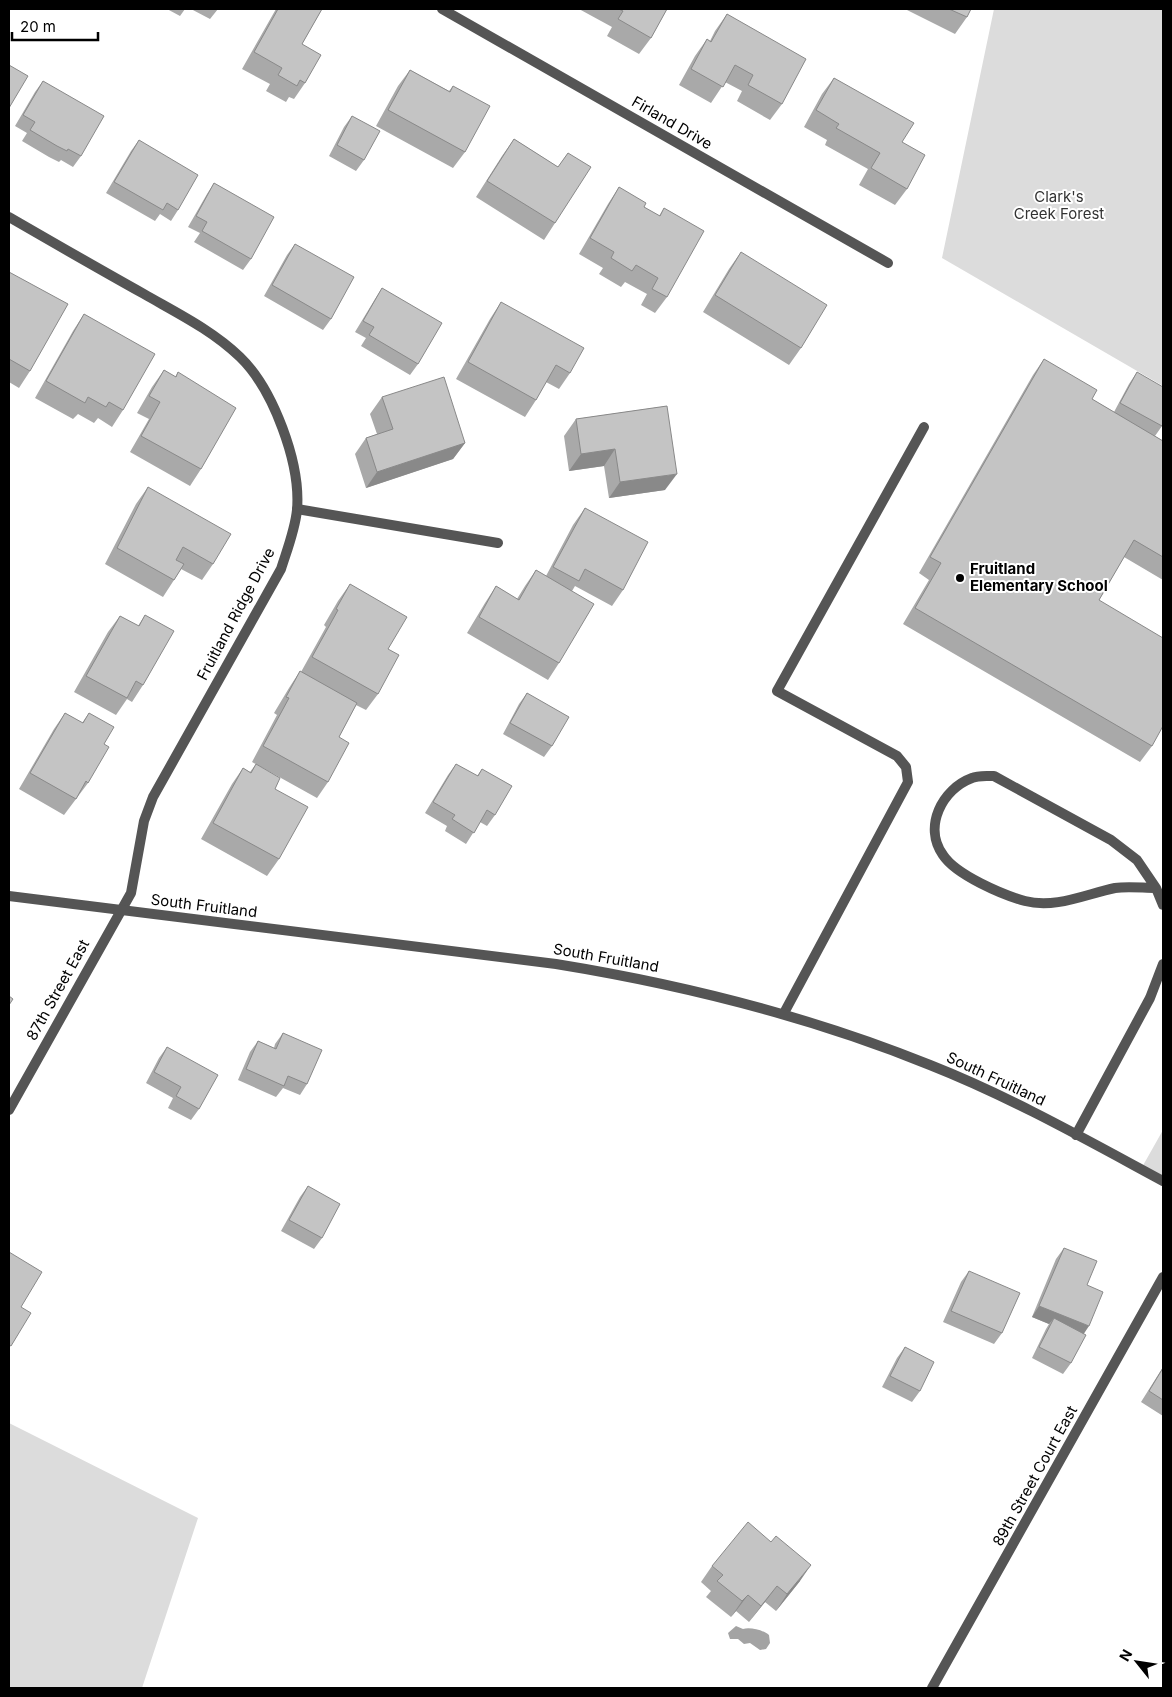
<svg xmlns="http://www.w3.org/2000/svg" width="1172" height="1697" font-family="Inter,sans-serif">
	<rect width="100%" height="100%" fill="#fff"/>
	<path fill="#dcdcdc" d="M994,9H1163V386L942,258Z
		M1163,1130V1183L1141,1169Z
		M9,1423L198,1518L142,1688H9Z"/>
	<path fill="#a3a3a3" d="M736,1626L743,1629C750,1627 763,1630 769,1635L770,1643L766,1649L760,1650L750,1643L744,1644L738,1639H730L728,1633Z"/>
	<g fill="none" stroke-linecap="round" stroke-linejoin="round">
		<path stroke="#555" stroke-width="10" d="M297,509L498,543
			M1156,888C1143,888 1128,886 1115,888C1086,894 1055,909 1025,901C1003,895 956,875 943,855C923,827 942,789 972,778C978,775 987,776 994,776L1111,840L1137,860L1156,888L1163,905
			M784,1013L908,782L906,767L897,756L777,691L924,427
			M1076,1135L1150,998L1163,964"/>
		<path stroke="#555" stroke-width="10" d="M442,9L888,263
			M9,217C54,243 99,269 144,294C177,313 212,330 240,357C273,389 301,463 297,510C295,530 287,550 281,569L153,797L144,821L131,893L9,1110
			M932,1688L1163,1277"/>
		<path stroke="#555" stroke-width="10" d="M9,896L556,964C685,985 809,1016 930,1065C1011,1097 1087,1140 1163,1181"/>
	</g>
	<path fill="#a9a9a9" d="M167,9H185L180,16Z
		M191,9H218L210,19Z
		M276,9H322L302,44L305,83L294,99L289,97L286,102L266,91L270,84L242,69Z
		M579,9H667L651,38L639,54L607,36L612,27Z
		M905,9H971L967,17L955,34Z
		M727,14L782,104L770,120L737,101L742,91L725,82L711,103L679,85L695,56L707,39L710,41L715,31Z
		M410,70L449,91L453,86L465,152L453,168L376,126L398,86Z
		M834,78L902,142L907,189L895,205L859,185L868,169L825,145L827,140L804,127L822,94Z
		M43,81L81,156L73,167L61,160L59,162L49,157L22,141L27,133L15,126L35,92Z
		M352,116L364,160L356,171L329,156L344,127Z
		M514,139L558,167L568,153L555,223L544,240L476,197L502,156Z
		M139,140L178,210L171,221L160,214L155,221L106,193L131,151Z
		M214,183L251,259L243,270L194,242L200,233L188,227L207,194Z
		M619,187L644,207L659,216L664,208L667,297L655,313L641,305L647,294L625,282L621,287L599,274L603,268L579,254L608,204Z
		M295,244L331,319L323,330L264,296L287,255Z
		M741,252L801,348L789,365L703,312L729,269Z
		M9,272L30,371L19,388L9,382Z
		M382,288L418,364L410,375L361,346L366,338L355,332L375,299Z
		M501,302L570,373L559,389L546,382L536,400L525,417L456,379L490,319Z
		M84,314L123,410L112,427L98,418L94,423L78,414L73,419L35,398L73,331Z
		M1044,359L1092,399L1114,412L1129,384L1137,372L1162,426L1155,436L1163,441V580L1124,557L1099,600L1152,746L1140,762L903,624L929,580L919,573L1033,375Z
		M164,370L175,377L178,372L201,469L190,486L130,452L149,419L137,413L152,387Z
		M382,397L465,443L453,459L366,488L355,454L366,438L377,434L370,414Z
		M667,406L665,490L609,498L604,466L569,471L564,436L576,419Z
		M148,487L213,564L202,580L181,569L174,580L163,597L105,564L136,504Z
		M585,508L623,590L612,606L575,586L572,591L559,663L548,680L467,633L485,603L496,586L517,599L525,586L536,570L546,576L573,525Z
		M350,584L388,649L378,694L366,710L356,705L339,737L328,782L317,798L252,762L277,715L274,713L289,688L300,671L301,672L326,627L324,625L338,601Z
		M145,615L143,685L132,702L127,699L116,715L74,692L108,632L120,616L138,626Z
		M527,693L552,746L544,757L503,734L519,704Z
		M65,713L82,723L89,713L104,744L88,783L64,815L19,789L54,729Z
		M256,764L275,789L279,859L267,876L201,839L232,784L243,768L250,772Z
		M456,764L477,776L482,769L495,815L487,826L480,822L466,844L445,831L447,826L425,813L448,775Z
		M283,1033L307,1084L300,1095L283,1088L276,1097L238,1080L250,1052L258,1041L274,1048L275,1044Z
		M167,1047L199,1109L191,1120L168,1108L173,1098L146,1083L159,1058Z
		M308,1186L322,1238L314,1249L281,1231L300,1197Z
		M1064,1248L1087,1285L1084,1334L1071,1363L1063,1374L1032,1358L1046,1329L1049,1324L1032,1317L1056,1259Z
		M969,1271L1002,1333L994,1344L943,1322L961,1282Z
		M905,1347L920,1391L912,1402L882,1387L897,1358Z
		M1163,1367V1416L1141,1402Z
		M712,1566L800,1581L776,1611L765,1602L749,1622L736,1611L731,1617L706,1597L711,1591L701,1582Z"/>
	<path fill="#898989" d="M465,443L453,459L366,488L377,472Z
		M615,449L604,466L569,471L581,454Z
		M677,474L665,490L609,498L620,482Z
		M1039,1306L1089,1326L1081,1338L1054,1318L1049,1324L1032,1317Z
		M811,1565L800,1581L776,1611L787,1594Z
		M777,1586L765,1602L749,1622L761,1606Z
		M748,1595L736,1611L731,1617L742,1601Z"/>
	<path fill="#c4c4c4" stroke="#898989" d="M278,9H322L302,44L321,55L305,83L300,80L297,86L278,75L282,68L254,52Z
		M619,9H667L651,38L618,19L623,11Z
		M949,9H971L967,17Z
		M727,14L806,59L782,104L748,85L753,75L735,65L723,87L691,69L707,39L711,42Z
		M9,65L28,76L9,108Z
		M410,70L450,92L453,86L490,106L465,152L388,110Z
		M834,78L914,123L902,142L925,155L907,189L871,168L880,153L836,128L839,124L816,110Z
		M43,81L104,116L81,156L68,149L67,151L57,146L30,130L35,122L23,115Z
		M352,116L380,131L364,160L337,145Z
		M514,139L558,167L568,153L591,167L555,223L487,181Z
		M139,140L198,175L178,210L167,203L163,210L114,182Z
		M214,183L274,217L251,259L202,231L207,222L196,216Z
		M619,187L646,203L644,207L660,216L664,208L704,231L667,297L652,289L658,278L636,265L632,271L611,258L614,252L590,238Z
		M295,244L354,277L331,319L272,285Z
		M741,252L827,305L801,348L715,295Z
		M9,272L68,304L30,371L9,359Z
		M382,288L442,323L418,364L369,335L374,327L363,321Z
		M501,302L584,348L570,373L556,365L536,400L468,362Z
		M84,314L155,354L123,410L109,402L106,407L88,397L85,403L46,381Z
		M1044,359L1097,390L1092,399L1163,441V557L1134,540L1099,600L1163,638V726L1152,746L915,608L941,563L930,557Z
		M164,370L176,377L178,372L236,408L201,469L141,436L160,402L149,396Z
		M1137,372L1163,387V423L1162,426L1120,403Z
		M444,377L465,443L377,472L366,438L393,429L382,397Z
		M667,406L677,474L620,482L615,449L581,454L576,419Z
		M148,487L231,534L213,564L183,547L176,560L184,564L174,580L117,548Z
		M585,508L648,542L623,590L585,569L579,581L553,567Z
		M536,570L594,604L559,663L479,617L496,586L519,600Z
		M350,584L407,617L388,649L399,655L378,694L312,657L338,610L336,609Z
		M145,615L174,631L143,685L136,681L127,698L86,676L120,616L139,626Z
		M300,671L357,703L339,737L349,743L328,782L263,746L289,698L286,697Z
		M527,693L569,717L552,746L510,723Z
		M65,713L83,723L89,713L114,727L104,744L109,747L88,783L86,781L76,799L30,773Z
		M256,764L280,778L275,789L308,807L279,859L213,823L243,768L251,773Z
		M456,764L478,776L482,769L512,786L495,815L487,810L474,833L452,819L455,815L433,802Z
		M9,996L13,999L9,1005Z
		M283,1033L322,1050L307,1084L288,1076L284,1086L246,1069L258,1041L276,1049Z
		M167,1047L218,1075L199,1109L176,1096L181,1087L154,1072Z
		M308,1186L340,1204L322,1238L289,1220Z
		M1064,1248L1097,1261L1087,1285L1103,1292L1089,1326L1039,1306Z
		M9,1252L42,1272L21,1307L31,1313L11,1346L9,1345Z
		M969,1271L1020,1293L1002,1333L951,1311Z
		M1054,1318L1086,1335L1071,1363L1039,1347Z
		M905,1347L934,1362L920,1391L890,1376Z
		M1163,1368V1400L1149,1391Z
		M748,1522L771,1542L776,1536L811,1565L787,1594L777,1586L761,1606L748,1595L742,1601L717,1581L723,1575L712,1566Z"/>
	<circle fill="#000" stroke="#fff" stroke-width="2" cx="960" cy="578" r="5"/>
	<g text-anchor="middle" stroke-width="4" stroke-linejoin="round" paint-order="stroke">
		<g font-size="15" fill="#000" stroke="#fff">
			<text transform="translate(672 123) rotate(30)" y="5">Firland Drive</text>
			<text transform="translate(236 614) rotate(-62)" y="5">Fruitland Ridge Drive</text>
			<text transform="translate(204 906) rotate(7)" y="5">South Fruitland</text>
			<text transform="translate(606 958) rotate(10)" y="5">South Fruitland</text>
			<text transform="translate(58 990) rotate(-61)" y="5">87th Street East</text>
			<text transform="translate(996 1079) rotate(25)" y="5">South Fruitland</text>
			<text transform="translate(1035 1476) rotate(-61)" y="5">89th Street Court East</text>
		</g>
		<g font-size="15" fill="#333" stroke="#fff">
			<text x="1059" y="202">Clark's<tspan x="1059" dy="17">Creek Forest</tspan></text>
		</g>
		<g font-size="15" font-weight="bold" fill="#000" stroke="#fff" text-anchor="start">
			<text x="970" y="574">Fruitland<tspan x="970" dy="17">Elementary School</tspan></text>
		</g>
	</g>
	<rect width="1172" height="1697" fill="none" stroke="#000000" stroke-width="20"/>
	<g transform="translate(1137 1662) rotate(300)" stroke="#ffffff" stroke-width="4" paint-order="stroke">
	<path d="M0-4L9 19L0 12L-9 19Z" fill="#000000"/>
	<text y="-8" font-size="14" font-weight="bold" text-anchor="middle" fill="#000000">N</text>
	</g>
	<path d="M12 32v8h86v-8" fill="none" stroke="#000000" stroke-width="2.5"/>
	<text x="20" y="32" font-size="15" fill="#000000" stroke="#ffffff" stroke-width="4" paint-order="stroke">20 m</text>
</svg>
